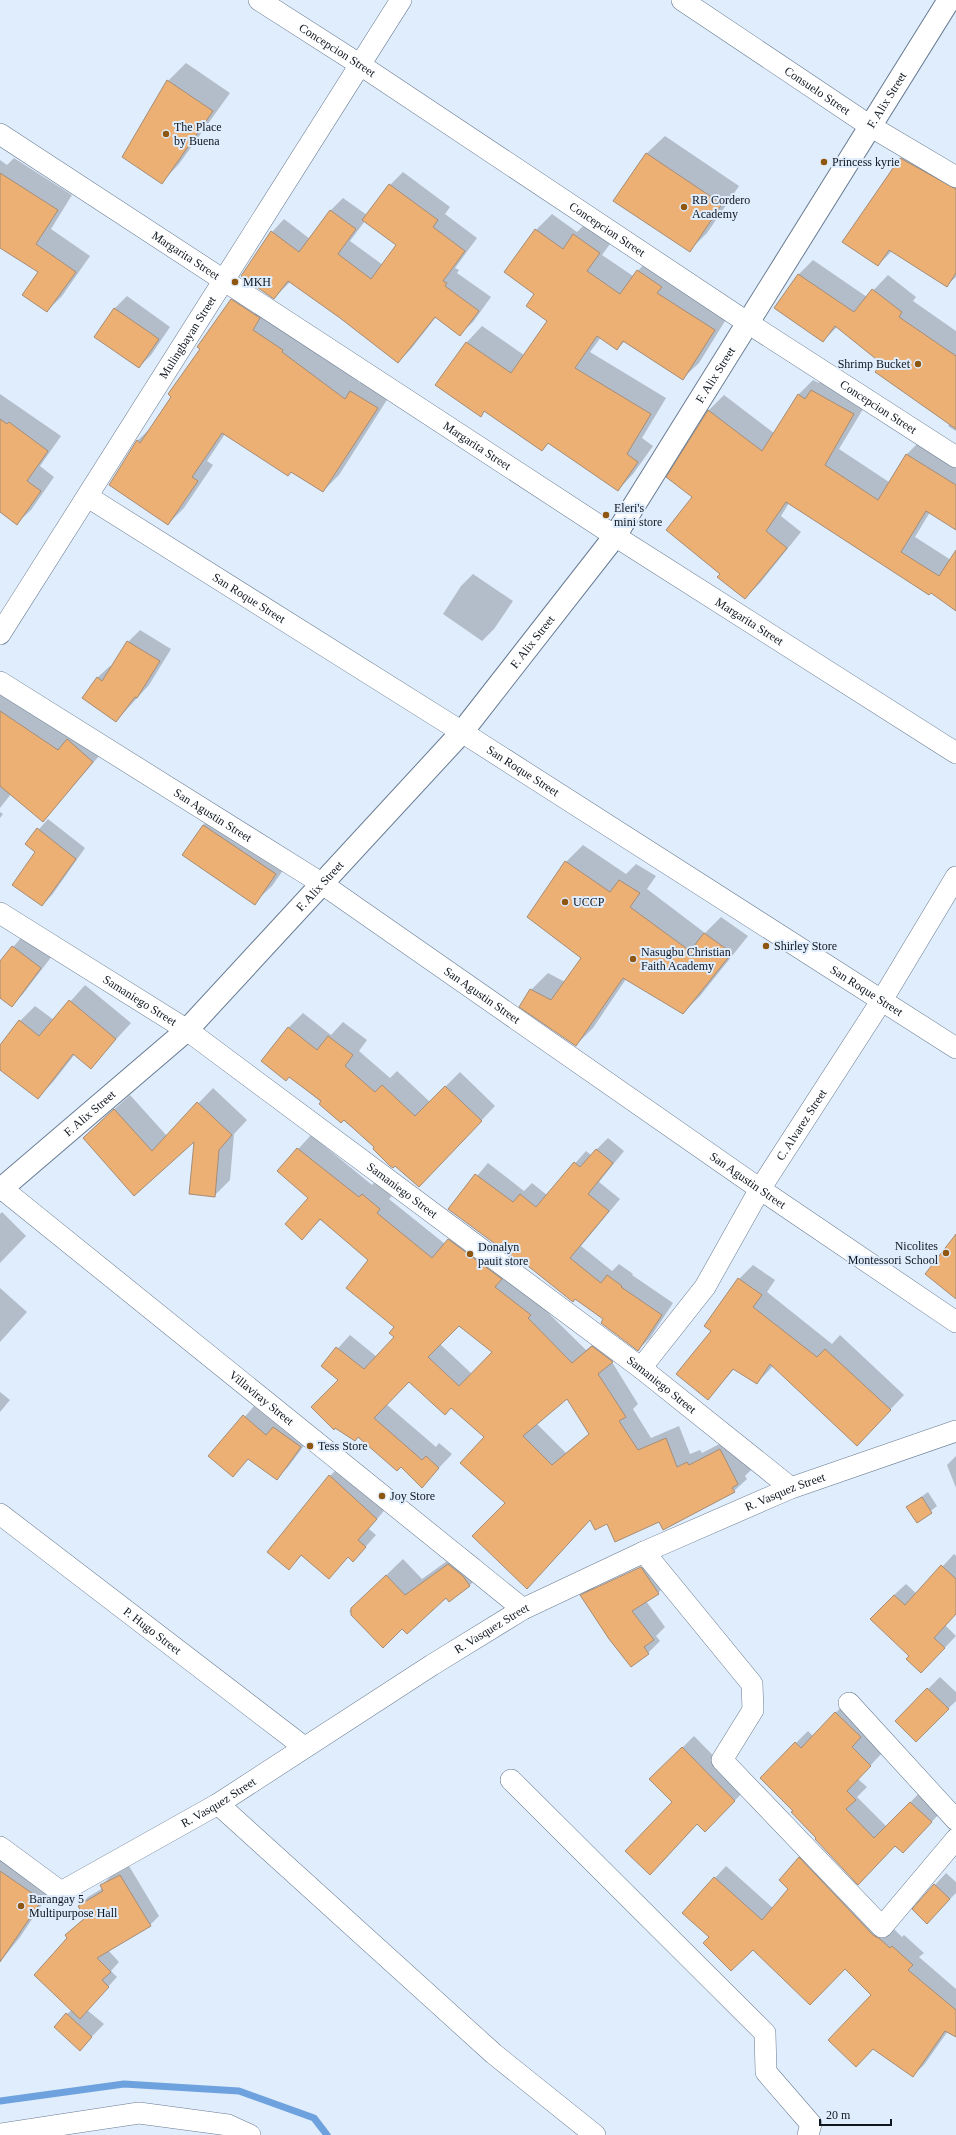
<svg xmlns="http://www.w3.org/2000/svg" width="956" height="2135" font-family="'Times New Roman',serif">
	<rect width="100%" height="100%" fill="#e0edfc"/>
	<path fill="#0003" fill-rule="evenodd" d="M186,63L230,93L179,164L162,182L168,81Z
		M665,136L739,186L707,233L689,251L615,201L647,153Z
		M917,142L956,173V277L946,286L892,251L878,265L844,242L901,158Z
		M14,158L72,195L51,229L90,256L62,296L47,311L39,271L0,246V160L7,165Z
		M403,172L450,207L445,214L477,238L455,268L459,270L457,273L491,297L473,322L460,334L436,317L411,349L398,362L341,317L290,282L274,298L272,232L284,219L310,239L331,210L343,198L367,215L390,185ZM365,221L398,245L383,265L350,241Z
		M552,214L577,232L590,219L615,237L602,255L633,276L653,255L730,313L699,363L683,378L625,341L617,349L601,337L590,352L666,398L642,438L653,446L633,474L618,490L549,442L542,450L485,410L481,415L437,385L467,342L482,326L524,355L548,321L535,294L536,230Z
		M813,260L867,297L888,275L916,297L913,301L956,331V431L948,426L950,423L883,363L837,327L823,341L775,308L799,274Z
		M247,284L297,336L360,383L367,376L392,392L339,475L323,491L225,434L207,461L213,465L184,508L168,524L137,441L153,426L173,397L232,300Z
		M127,296L170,327L151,355L139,367L95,336L115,308Z
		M827,375L869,399L839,449L889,482L907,454L922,439L956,460V528L930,512L915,537L951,560L956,552V610L931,592L789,503L781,516L801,532L760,583L745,598L721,573L694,496L668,477L709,410L724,395L774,433L798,395L813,380L819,383Z
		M0,394L61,436L40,466L54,477L31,510L17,523L0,511Z
		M473,574L513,601L494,629L482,641L443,614L461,586Z
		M140,630L171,649L149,685L116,721L83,698L98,677L110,666L112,667L128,642Z
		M0,690L106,748L43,821L11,794L0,808Z
		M221,808L293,856L272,886L254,903L203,825Z
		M0,812L3,814L0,818Z
		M48,819L85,848L52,895L42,905L36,852L26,844Z
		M583,845L626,874L636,864L656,876L647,889L705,933L721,917L748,936L700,996L683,1013L626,979L593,1028L576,1045L521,1006L531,990L548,973L565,982L582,958L528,917L566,862Z
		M24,934L52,956L23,994L12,1005L0,997V963Z
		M85,985L131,1023L91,1067L75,1054L53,1082L38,1098L0,1069V1046L20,1021L35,1006L54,1020Z
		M303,1013L331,1035L343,1022L367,1040L359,1051L390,1078L397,1071L430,1102L460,1072L495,1106L433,1172L376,1147L289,1076L262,1061L289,1027Z
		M213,1088L247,1120L234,1134L230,1180L214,1196L195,1139L135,1195L99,1123L130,1095L167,1136Z
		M311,1135L372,1185L376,1181L392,1196L389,1199L445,1244L461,1227L586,1350L606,1334L625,1348L612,1362L638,1404L633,1409L651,1438L679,1426L690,1454L700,1450L702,1453L733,1437L751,1470L745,1476L747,1479L734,1491L659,1520L607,1523L591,1519L539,1574L506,1502L485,1437L452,1407L409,1381L386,1404L436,1447L439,1443L452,1454L422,1486L401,1466L358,1437L339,1380L322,1366L350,1335L377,1357L395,1337L396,1327L369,1260L321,1219L302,1238L309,1197L278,1171ZM459,1325L493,1352L472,1374L440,1344ZM567,1398L590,1433L566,1453L536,1423Z
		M608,1138L624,1151L599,1182L620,1199L581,1246L612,1271L619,1264L633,1274L632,1275L673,1303L650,1338L638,1350L605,1319L449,1209L488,1163L524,1191L532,1183L547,1195L586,1151L591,1155Z
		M2,1212L26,1236L0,1263V1214Z
		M753,1265L775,1280L767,1292L832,1344L840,1335L904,1395L857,1445L773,1366L757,1383L735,1368L708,1398L713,1331L739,1279Z
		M0,1288L27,1312L0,1342Z
		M0,1392L10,1400L0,1412Z
		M256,1404L312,1435L288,1467L276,1479L249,1458L233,1475L210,1456Z
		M956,1456V1488L947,1465Z
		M341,1465L387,1507L369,1529L376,1535L353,1561L348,1557L328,1578L302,1555L289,1568L330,1476Z
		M928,1492L937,1506L917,1522L907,1507Z
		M465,1548L479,1559L486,1569L469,1586L446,1596L402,1628L383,1647L349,1611L403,1559L422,1579Z
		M954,1554L956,1556V1614L945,1625L956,1636L933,1660L910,1656L894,1595L906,1584L917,1594Z
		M653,1556L670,1581L658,1593L646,1601L665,1627L656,1636L660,1641L648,1653L582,1595L593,1584ZM645,1564L646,1566L595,1589V1587Z
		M940,1677L956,1692V1701L916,1740L896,1721Z
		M847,1701L873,1724L863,1734L882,1753L858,1779L867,1787L857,1797L887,1827L922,1790L943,1810L914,1840L895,1845L817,1838L795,1810L761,1778L808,1731L813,1736Z
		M694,1736L746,1789L717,1819L698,1823L662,1862L673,1802L651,1779Z
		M811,1847L902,1937L904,1935L924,1953L919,1957L956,1989V2036L948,2031L924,2065L912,2076L873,2048V1995L845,1968L753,1949L710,1937L683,1913L726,1866L773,1908L790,1888L799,1858Z
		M0,1859L55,1885L20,1937L0,1962Z
		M129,1866L159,1916L150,1925L108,1950L119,1962L111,1971L117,1977L87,2010L104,2024L80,2049L67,2014L72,2010L68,1938L76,1926L85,1918L79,1906L88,1897L103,1888L101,1886L111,1876Z
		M946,1873L956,1882V1893L939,1910L935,1885Z"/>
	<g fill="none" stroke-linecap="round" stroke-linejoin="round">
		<path stroke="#6ea2de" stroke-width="7" d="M0,2101L124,2084L239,2091L314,2118L327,2135"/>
	</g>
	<path fill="#ecaf74" stroke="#a58d77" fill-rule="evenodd" d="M167,80L213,111L162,184L122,157Z
		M646,153L722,204L690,252L613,201Z
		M900,158L956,189V273L947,287L889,250L878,266L842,242Z
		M0,173L58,210L36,244L76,272L47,312L22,295L38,272L0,248Z
		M389,184L438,220L433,227L465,251L443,281L447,283L445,286L479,311L460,336L435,317L398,363L340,318L288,281L274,299L241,276L271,231L299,252L330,210L356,229L338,254L371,279L396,245L362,220Z
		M535,229L563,249L573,234L600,253L587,271L620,294L637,270L662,287L657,293L715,330L683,380L623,341L617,350L597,336L575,368L651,414L627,454L638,462L618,491L548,443L542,451L484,411L481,417L435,385L466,342L511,373L547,321L526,306L534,294L504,272Z
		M798,274L854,312L872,289L902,312L899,317L956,356V429L875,372L881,363L835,326L823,342L774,308Z
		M231,299L260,318L253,330L283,350L282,352L345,399L350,391L378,408L323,492L291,472L288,476L222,433L192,477L198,481L168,525L109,485L137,440L140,443L171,397L168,394L200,349L197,347Z
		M114,308L159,339L139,368L94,337Z
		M811,390L854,414L825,465L878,500L906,454L956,485V530L926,511L901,552L939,576L956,550V611L931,593L929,595L786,502L766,531L787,548L745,599L717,577L720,574L666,530L692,497L666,477L708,410L762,451L798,394L805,399Z
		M0,419L7,424L9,422L48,451L27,481L41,491L17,525L0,512Z
		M127,641L160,661L137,698L135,697L116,722L82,698L97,677L102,681Z
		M0,711L58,750L67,739L93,762L43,822L0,786Z
		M203,825L276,874L255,905L182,855Z
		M37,828L76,859L42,906L12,885L35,852L25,844Z
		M565,861L610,892L619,880L640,893L630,907L690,951L704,933L732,953L683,1014L623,978L576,1046L519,1007L530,989L551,1000L581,958L527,917Z
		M12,946L41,968L12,1007L0,998V961Z
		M69,1000L116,1039L91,1069L73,1054L38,1099L0,1070V1045L19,1020L39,1036Z
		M288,1027L317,1050L328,1036L353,1055L345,1066L375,1092L382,1085L415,1116L445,1086L482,1121L419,1187L395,1166L393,1168L390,1166L373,1149L374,1147L344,1120L341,1123L319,1104L321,1101L289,1077L286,1081L261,1061Z
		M197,1102L232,1135L219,1150L215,1197L189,1194L194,1142L134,1196L83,1138L114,1109L152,1151Z
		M297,1148L359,1197L362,1194L380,1209L377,1213L432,1258L448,1239L502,1279L495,1287L531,1315L528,1318L572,1363L592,1346L613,1362L598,1374L626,1417L619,1421L638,1450L666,1438L677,1467L687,1462L689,1465L720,1449L738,1484L732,1488L735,1492L663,1530L659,1522L615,1542L607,1524L595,1530L590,1520L527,1589L472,1536L505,1503L460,1463L484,1437L451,1408L445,1415L409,1382L374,1418L422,1460L426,1456L439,1468L422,1488L401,1467L397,1471L358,1437L355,1441L335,1428L334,1430L311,1407L338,1380L321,1366L336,1347L364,1369L394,1337L389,1333L394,1327L346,1288L368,1260L320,1219L302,1240L285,1224L308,1198L277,1171ZM459,1326L492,1352L459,1386L428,1357ZM567,1399L589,1434L552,1465L523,1436Z
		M596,1149L613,1163L588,1194L609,1211L570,1258L601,1283L607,1275L622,1286L621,1287L662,1315L638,1351L601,1323L603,1319L575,1299L573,1302L518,1258L517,1260L448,1209L475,1174L513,1202L520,1194L536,1207L574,1162L580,1167Z
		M956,1234V1299L925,1274Z
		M738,1278L762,1295L753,1307L817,1357L825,1349L891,1410L857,1446L770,1364L757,1384L733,1369L708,1400L676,1374L711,1331L704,1326Z
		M243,1415L266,1435L273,1427L301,1447L277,1480L248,1459L233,1477L208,1456Z
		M329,1475L377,1519L358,1540L366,1547L353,1562L348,1557L329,1579L301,1555L289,1570L267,1552Z
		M922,1497L932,1513L917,1523L906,1507Z
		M448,1564L463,1576L470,1586L449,1602L446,1598L407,1634L402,1629L383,1648L351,1615V1608L386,1575L405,1595Z
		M941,1565L956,1579V1614L934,1638L945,1648L921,1673L906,1659L909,1656L870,1619L894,1595L905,1605Z
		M641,1567L659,1594L632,1611L654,1640L644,1647L649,1654L631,1667L609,1639L580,1595Z
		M927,1688L949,1709L916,1742L895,1721Z
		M835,1712L861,1737L852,1747L871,1766L847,1791L856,1800L846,1809L874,1838L910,1802L932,1822L903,1853L895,1846L858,1885L815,1839L816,1838L791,1812L793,1811L760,1778L795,1742L801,1748Z
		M682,1747L735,1801L705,1832L697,1824L650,1875L625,1851L672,1802L649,1779Z
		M799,1857L873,1935L880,1939L890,1948L892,1946L913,1965L908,1970L956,2010V2037L945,2031L913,2077L873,2049L856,2067L828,2040L871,1995L845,1969L810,2005L753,1950L731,1971L703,1943L709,1937L682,1913L714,1877L762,1920L788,1889L779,1880Z
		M0,1871L42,1900L0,1962Z
		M120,1875L151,1926L97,1958L111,1972L102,1980L109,1987L80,2019L34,1975L67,1938L65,1935L85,1918L78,1906L103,1891L100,1885Z
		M934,1884L950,1899L927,1924L912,1909Z
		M66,2013L92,2037L80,2051L54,2027Z"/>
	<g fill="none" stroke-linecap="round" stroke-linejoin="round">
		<defs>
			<g id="minor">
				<path id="s1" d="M259,0L359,64L748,323L956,457"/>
				<path id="s2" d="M682,0L870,126L956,177"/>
				<path id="s3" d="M0,134L615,536L956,753"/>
				<path id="s4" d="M88,497L462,732L956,1048"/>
				<path id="s5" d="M0,634L401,0"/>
				<path id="s6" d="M0,682L321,883L760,1189L956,1322"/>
				<path id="s7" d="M0,913L187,1030L641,1368L791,1488"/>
				<path id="s8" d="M0,1187L523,1609"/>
				<path id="s9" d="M641,1368L705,1287L760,1189L882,1000L956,877"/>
				<path id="s10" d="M0,1514L304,1747"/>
				<path d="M644,1552L752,1684L753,1710L722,1760L882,1927L956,1839"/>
				<path d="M849,1703L956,1820"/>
				<path d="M511,1780L765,2033L766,2072L811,2124L808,2135"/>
				<path d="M218,1804L494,2054L595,2135"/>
				<path id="s11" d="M0,1847L61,1892L218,1804L432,1665L523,1609L644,1552L791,1488L956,1431"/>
				<path d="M0,2134L139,2113L228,2125L250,2135"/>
			</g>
			<g id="secondary">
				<path id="s12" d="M0,1190L187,1030L462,732L615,536L949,0"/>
			</g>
		</defs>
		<use href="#minor" stroke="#687b92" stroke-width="22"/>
		<use href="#secondary" stroke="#687b92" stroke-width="24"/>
		<use href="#minor" stroke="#fff" stroke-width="21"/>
		<use href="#secondary" stroke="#fff" stroke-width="22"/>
	</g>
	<g fill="#8f5610" stroke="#e0edfc" stroke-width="1.5">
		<circle cx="166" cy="134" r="4"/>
		<circle cx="824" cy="162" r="4"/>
		<circle cx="684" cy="207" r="4"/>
		<circle cx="235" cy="282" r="4"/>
		<circle cx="918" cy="364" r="4"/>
		<circle cx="606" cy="515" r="4"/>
		<circle cx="565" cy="902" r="4"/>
		<circle cx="766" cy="946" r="4"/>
		<circle cx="633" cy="959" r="4"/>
		<circle cx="946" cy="1253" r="4"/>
		<circle cx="470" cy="1254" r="4"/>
		<circle cx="310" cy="1446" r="4"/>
		<circle cx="382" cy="1496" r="4"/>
		<circle cx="21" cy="1906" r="4"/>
	</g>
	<g text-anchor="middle" stroke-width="4" stroke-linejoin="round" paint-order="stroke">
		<g font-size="12" fill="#0f161f" stroke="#e0edfc">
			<text dy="4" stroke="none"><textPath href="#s1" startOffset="93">Concepcion Street</textPath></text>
			<text dy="4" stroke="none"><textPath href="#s2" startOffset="163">Consuelo Street</textPath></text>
			<text dy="4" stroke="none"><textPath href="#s12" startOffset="1414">F. Alix Street</textPath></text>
			<text dy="4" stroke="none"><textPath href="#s1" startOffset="417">Concepcion Street</textPath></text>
			<text dy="4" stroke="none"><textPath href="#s3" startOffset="222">Margarita Street</textPath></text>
			<text dy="4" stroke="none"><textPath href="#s5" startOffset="351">Mulingbayan Street</textPath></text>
			<text dy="4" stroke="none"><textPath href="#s12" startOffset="1090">F. Alix Street</textPath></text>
			<text dy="4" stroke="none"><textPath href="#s1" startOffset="741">Concepcion Street</textPath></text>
			<text dy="4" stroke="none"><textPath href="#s3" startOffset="570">Margarita Street</textPath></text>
			<text dy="4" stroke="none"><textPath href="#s4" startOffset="190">San Roque Street</textPath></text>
			<text dy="4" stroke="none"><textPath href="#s3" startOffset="894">Margarita Street</textPath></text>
			<text dy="4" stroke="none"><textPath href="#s12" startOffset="766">F. Alix Street</textPath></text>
			<text dy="4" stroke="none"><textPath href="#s4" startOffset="514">San Roque Street</textPath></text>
			<text dy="4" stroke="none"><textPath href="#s6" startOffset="251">San Agustin Street</textPath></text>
			<text dy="4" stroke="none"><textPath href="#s12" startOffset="442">F. Alix Street</textPath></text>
			<text dy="4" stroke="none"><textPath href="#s4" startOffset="922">San Roque Street</textPath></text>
			<text dy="4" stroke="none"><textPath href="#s6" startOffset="575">San Agustin Street</textPath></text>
			<text dy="4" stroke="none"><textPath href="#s7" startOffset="165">Samaniego Street</textPath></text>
			<text dy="4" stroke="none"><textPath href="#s12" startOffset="118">F. Alix Street</textPath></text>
			<text dy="4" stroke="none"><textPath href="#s9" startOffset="292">C. Alvarez Street</textPath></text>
			<text dy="4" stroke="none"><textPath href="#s6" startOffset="899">San Agustin Street</textPath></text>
			<text dy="4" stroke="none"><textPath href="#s7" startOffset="489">Samaniego Street</textPath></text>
			<text dy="4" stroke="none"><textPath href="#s7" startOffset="813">Samaniego Street</textPath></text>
			<text dy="4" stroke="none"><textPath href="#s8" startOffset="336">Villaviray Street</textPath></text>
			<text dy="4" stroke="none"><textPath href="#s11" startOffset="905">R. Vasquez Street</textPath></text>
			<text dy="4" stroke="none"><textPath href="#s11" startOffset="581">R. Vasquez Street</textPath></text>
			<text dy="4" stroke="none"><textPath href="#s10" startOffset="192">P. Hugo Street</textPath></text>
			<text dy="4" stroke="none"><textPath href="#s11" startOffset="257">R. Vasquez Street</textPath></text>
		</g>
		<g font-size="12" fill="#0f161f" stroke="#e0edfc" text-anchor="start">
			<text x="174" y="131">The Place<tspan x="174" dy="14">by Buena</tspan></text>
			<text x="832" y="166">Princess kyrie</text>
			<text x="692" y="204">RB Cordero<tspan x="692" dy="14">Academy</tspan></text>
			<text x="243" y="286">MKH</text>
			<text x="910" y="368" text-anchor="end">Shrimp Bucket</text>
			<text x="614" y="512">Eleri's<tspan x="614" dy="14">mini store</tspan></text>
			<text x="573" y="906">UCCP</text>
			<text x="774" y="950">Shirley Store</text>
			<text x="641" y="956">Nasugbu Christian<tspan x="641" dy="14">Faith Academy</tspan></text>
			<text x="938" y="1250" text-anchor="end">Nicolites<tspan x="938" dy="14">Montessori School</tspan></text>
			<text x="478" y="1251">Donalyn<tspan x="478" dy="14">pauit store</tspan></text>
			<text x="318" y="1450">Tess Store</text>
			<text x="390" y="1500">Joy Store</text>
			<text x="29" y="1903">Barangay 5<tspan x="29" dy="14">Multipurpose Hall</tspan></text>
		</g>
	</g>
	<path d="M820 2119v6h71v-6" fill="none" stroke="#0f161f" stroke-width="2"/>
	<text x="826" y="2119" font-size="12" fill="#0f161f" stroke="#e0edfc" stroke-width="3" paint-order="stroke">20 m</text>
</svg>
